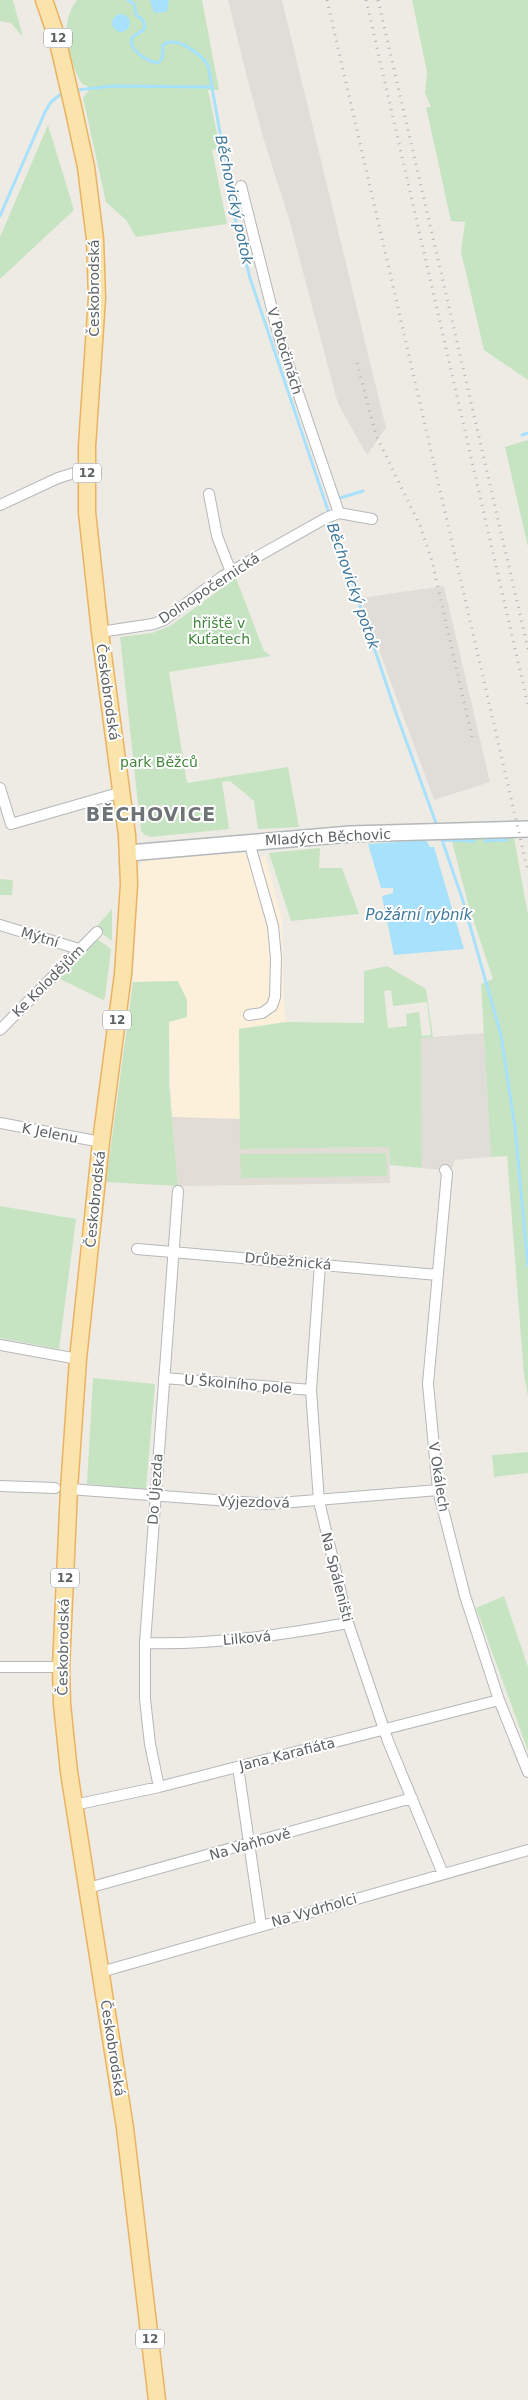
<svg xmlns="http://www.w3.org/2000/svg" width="528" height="2400" font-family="'DejaVu Sans',sans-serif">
	<rect width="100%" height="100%" fill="#eeebe4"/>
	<path fill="#fcf0db" d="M245,853L252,862L265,856L282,919L284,1004L286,1022L239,1029L240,1119L172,1117L169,1022L178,981L133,982L139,867L144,859Z"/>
	<path fill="#e0ddd9" d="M228,0H282L386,428L367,455L338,404L289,219L263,137L246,73Z
		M444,586L490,782L434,800L360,598Z
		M484,1033L491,1157L455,1160L451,1171L422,1168L421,1038Z"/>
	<path fill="#e1dcd5" d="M172,1117L240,1119L241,1149L389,1147L390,1183L178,1186Z"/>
	<path fill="#c6e4c2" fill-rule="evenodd" d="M0,0H13L23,37L11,23L0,21Z
		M77,0H202L219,90H208L220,148L212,150L227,224L136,237L126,220L106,202L83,98L88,91V86L82,84C68,60 58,24 77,0Z
		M412,0H528V380L484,350L461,252L465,222L451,221L426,107H431L425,93L427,72Z
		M48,125L74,210L0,279V237Z
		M528,440V547L505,447Z
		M236,578L264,651L271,656L169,672L187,783L288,767L299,827L258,829L254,801L230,781L222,782L229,829L151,837L145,835L141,831L120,637L152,633L170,626Z
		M514,837L528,915V1396L524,1375L507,1156L491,1157L481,984L493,979L469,907L451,838Z
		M320,848L319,868H342L359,914L291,921L269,853Z
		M0,879L13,880L12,895H0Z
		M112,909V941L104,935L97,926Z
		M96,938L111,949L105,998L103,1000L58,978Z
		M387,966L426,989L433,1037L421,1038L422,1168L390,1165L389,1147L240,1149L239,1029L286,1022L364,1023V971ZM391,990L393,1006L427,1002L431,1035L422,1036L419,1012L406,1014L407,1026L388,1028L384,991Z
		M178,981L187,1000V1017L169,1022V1085L178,1186L106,1182L133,982Z
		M386,1153L387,1176L241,1178L240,1154Z
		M0,1206L76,1219L59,1349L0,1338Z
		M93,1378L155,1384L146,1489L87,1484Z
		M528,1452V1473L494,1477L492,1455Z
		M504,1596L528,1667V1751L476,1608Z"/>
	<path fill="#a7e1fb" d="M150,0H169L167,12L154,13Z
		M112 23a9 9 0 1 1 18 0a9 9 0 1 1-18 0Z
		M426,840L430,847H434L464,949L394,955L382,896L393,893V888H381L368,844Z"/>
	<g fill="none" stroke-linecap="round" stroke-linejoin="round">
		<path stroke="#a7e1fb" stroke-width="3" d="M128,0L134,4L136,15L143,20L145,27C143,33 137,32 133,37C125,48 149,63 158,63L162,59L163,45C177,35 200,54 208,65L237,228L250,278L395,710L437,826
			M77,90L113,86L212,87
			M0,216L45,112L51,102L62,93
			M522,435L528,433
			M340,498L363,491
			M441,837L463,901L501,1035L515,1128L528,1266
			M442,840L474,841
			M485,841L507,840"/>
		<defs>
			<path id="street" d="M241,186L279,337L339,513
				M209,494L217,536L231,572
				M0,505L58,478L87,469
				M100,632L153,624L164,620L223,576L326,518L339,513L372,519
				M0,788L11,824L122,792
				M0,925L79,949
				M249,1015L262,1013L272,1006L275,997L276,958L273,926L249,842
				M0,1030L97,932
				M0,1123L101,1142
				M445,1170L447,1173L428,1384L438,1490L465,1596L499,1700L528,1772
				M137,1249L438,1275
				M320,1264L311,1390L319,1501L348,1623L388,1741L443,1874
				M0,1345L78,1359
				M164,1378L311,1390
				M0,1486L55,1488
				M69,1489L268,1504L438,1490
				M145,1643C213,1645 281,1635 348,1623
				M0,1667H61
				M238,1767L261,1925
				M159,1787L150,1744L145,1699V1643L178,1191
				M74,1805L159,1787L499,1700
				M88,1888L412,1798
				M101,1972L528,1850"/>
			<path id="secondary" d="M129,853L350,834L528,829"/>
			<path id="primary" d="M44,0L57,38L73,107L86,167L95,239L97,298L87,446V512L100,632L127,835L129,884L123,974L101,1142L78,1359L69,1489L61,1667L62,1704L69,1772L125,2128L157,2400"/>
		</defs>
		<use href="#street" stroke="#b5b7bb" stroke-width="12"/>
		<use href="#secondary" stroke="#b3b8bb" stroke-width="18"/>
		<use href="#primary" stroke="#ebb261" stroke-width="19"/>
		<use href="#street" stroke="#fff" stroke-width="10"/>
		<use href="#secondary" stroke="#fff" stroke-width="15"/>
		<use href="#primary" stroke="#fbe4ac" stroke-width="16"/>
		<path stroke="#b3b4b4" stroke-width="3" stroke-dasharray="1 6" stroke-linecap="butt" d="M327,0L528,872
			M366,0L528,705
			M378,0L528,649
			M357,363L376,435L420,526L432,561L473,741"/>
	</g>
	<g text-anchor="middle" stroke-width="4" stroke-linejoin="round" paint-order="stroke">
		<g fill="#fff" stroke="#8d9092" stroke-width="1">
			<rect x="44" y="28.5" width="28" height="19" rx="4"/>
			<rect x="73" y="463.5" width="28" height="19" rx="4"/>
			<rect x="103" y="1010.5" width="28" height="19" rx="4"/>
			<rect x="51" y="1568.5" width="28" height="19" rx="4"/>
			<rect x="136" y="2329.5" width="28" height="19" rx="4"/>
		</g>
		<g font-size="12" font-weight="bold" fill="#5c6164">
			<text x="58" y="42">12</text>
			<text x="87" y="477">12</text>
			<text x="117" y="1024">12</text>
			<text x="65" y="1582">12</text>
			<text x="150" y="2343">12</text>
		</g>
		<g font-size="14" fill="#5c6164" stroke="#fff">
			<text transform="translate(94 288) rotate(-90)" y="5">Českobrodská</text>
			<text transform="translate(285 351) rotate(73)" y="5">V Potočinách</text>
			<text transform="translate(209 588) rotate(-33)" y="5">Dolnopočernická</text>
			<text transform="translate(108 692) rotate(82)" y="5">Českobrodská</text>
			<text transform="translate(328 837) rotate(-3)" y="5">Mladých Běchovic</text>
			<text transform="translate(40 937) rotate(17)" y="5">Mýtní</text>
			<text transform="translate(48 981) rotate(-45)" y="5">Ke Kolodějům</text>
			<text transform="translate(50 1133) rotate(11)" y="5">K Jelenu</text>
			<text transform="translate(95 1199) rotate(-84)" y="5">Českobrodská</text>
			<text transform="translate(288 1261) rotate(5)" y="5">Drůbežnická</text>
			<text transform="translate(238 1384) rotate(5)" y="5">U Školního pole</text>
			<text transform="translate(439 1477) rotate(81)" y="5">V Okálech</text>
			<text transform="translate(155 1489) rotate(-86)" y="5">Do Újezda</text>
			<text transform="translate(254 1502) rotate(1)" y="5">Výjezdová</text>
			<text transform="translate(337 1577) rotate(76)" y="5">Na Spáleništi</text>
			<text transform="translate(247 1638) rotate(-5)" y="5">Lilková</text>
			<text transform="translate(63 1647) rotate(-89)" y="5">Českobrodská</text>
			<text transform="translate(287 1754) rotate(-14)" y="5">Jana Karafiáta</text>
			<text transform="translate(250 1844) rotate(-16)" y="5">Na Vaňhově</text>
			<text transform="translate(314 1910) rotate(-16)" y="5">Na Vydrholci</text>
			<text transform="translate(113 2048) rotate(81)" y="5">Českobrodská</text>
		</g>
		<g font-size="14" fill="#40853a" stroke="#fff">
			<text x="219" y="628">hřiště v<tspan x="219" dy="16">Kuťatech</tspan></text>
			<text x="159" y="767">park Běžců</text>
		</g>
		<g font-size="15" font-style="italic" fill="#3f789b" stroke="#fff">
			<text transform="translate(234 200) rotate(78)" y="5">Běchovický potok</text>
			<text transform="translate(353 586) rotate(71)" y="5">Běchovický potok</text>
			<text x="419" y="920">Požární rybník</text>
		</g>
		<g font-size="19" font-weight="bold" letter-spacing="1" fill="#6d7376" stroke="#fff">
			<text x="151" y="821">BĚCHOVICE</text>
		</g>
	</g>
</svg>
